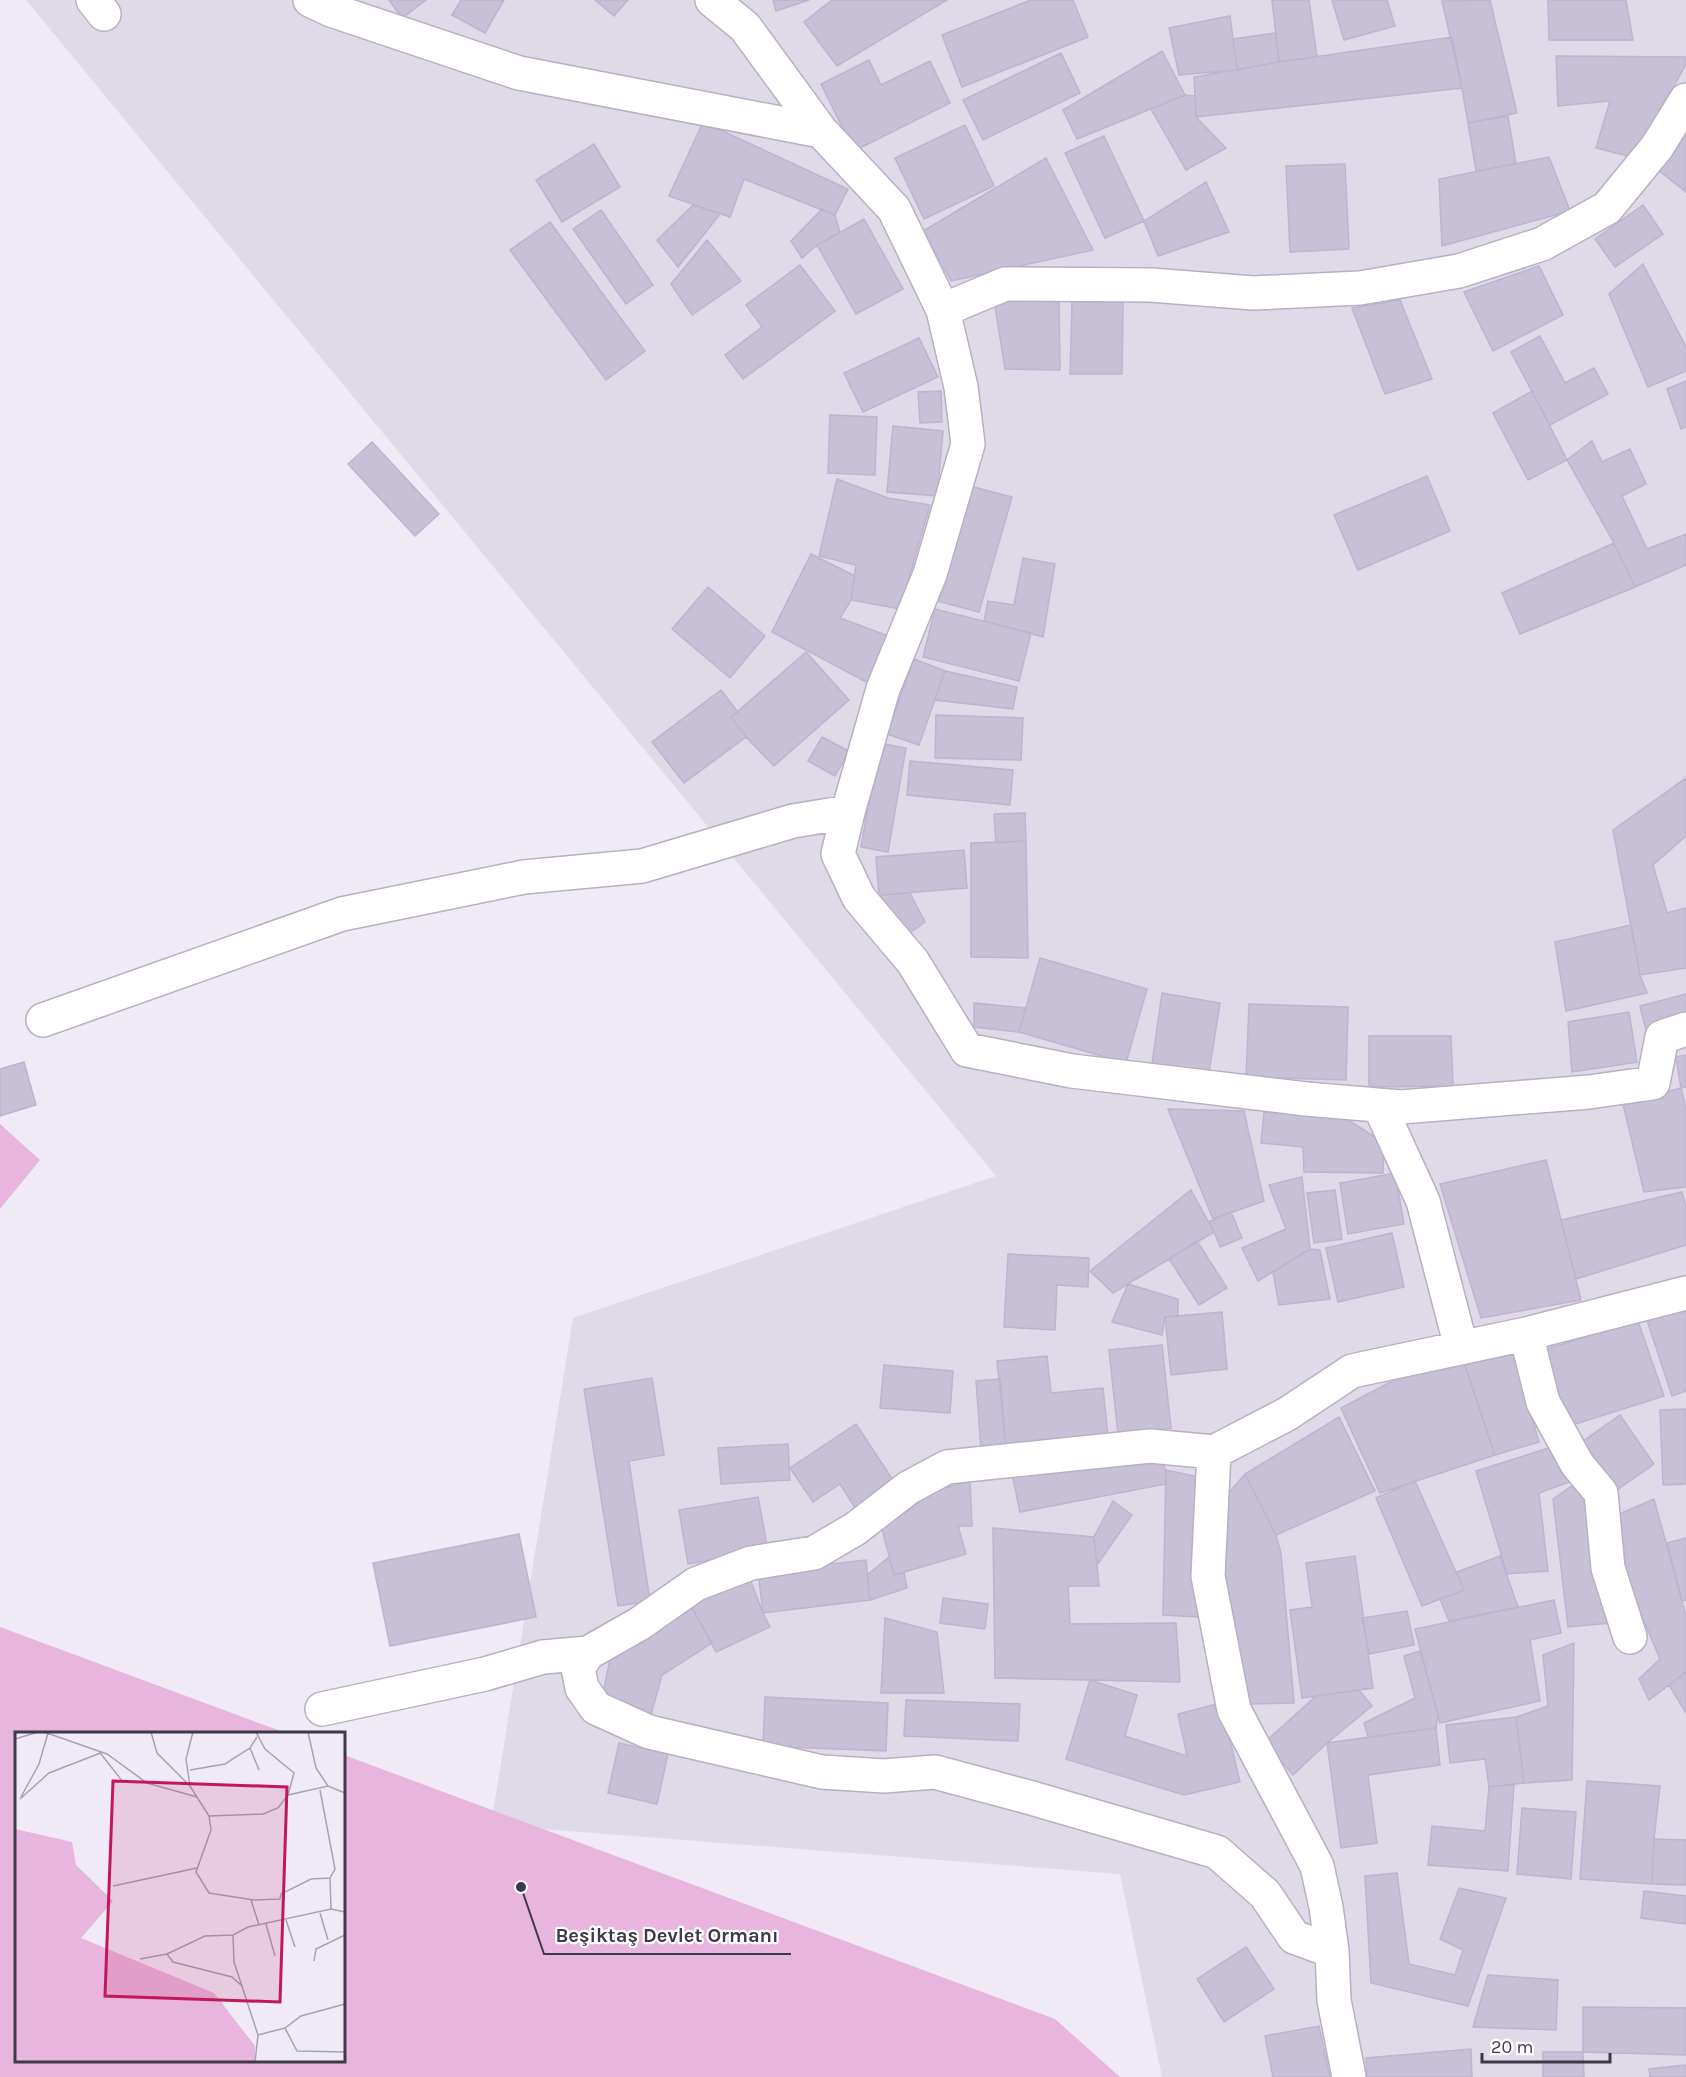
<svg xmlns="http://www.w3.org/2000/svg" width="1686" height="2077" font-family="Karla,sans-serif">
	<rect width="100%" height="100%" fill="#efeaf5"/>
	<path fill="#dfd9e8" d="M26,0H1686V2077H1162L1120,1874L491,1825L573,1318L996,1176Z"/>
	<path fill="#e7b5de" d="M0,1124L40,1160L0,1209Z
		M0,1627L286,1733L16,1734V2060H344V1755L1055,2019L1120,2077H0Z"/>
	<path fill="#c8c0d6" stroke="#beb3d1" stroke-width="1.5" d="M389,0H426L402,18Z
		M461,0H504L485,33L452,15Z
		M595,0H628L614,16Z
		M773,0H809L776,11Z
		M832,0H947L837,66L804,22Z
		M1031,0H1073L1088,37L962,87L942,35Z
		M1272,0H1309L1317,57L1279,62Z
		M1332,0H1387L1395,26L1344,40Z
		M1490,0L1517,113L1468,123L1462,88L1442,1Z
		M1548,0H1626L1633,40H1549Z
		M1230,16L1237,70L1179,75L1169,28Z
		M1276,33L1279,62L1237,70L1233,39Z
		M1452,37L1462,88L1196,117L1194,77L1279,62Z
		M1162,51L1185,95L1077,139L1063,110Z
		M1061,53L1080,93L983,140L963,100Z
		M1556,56L1686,57V64L1635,158L1596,148L1610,101L1558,106Z
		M869,60L881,85L930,61L950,103L854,151L821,84Z
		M1185,95L1195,96L1196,117L1226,148L1186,170L1151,109Z
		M1508,116L1516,164L1476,171L1468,123Z
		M703,122L848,189L835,215L744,179L730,217L669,196Z
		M965,125L994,186L924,219L895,158Z
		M1686,125V192L1658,170Z
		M1104,136L1144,221L1105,238L1065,153Z
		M594,144L620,187L562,222L536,180Z
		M1549,157L1570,211L1442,246L1439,179Z
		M1046,158L1093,250L951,281L923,231Z
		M1345,164L1349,249L1290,252L1286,166Z
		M1206,182L1229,232L1158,256L1144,221Z
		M693,205L720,214L678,267L657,240Z
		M1643,205L1663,234L1615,267L1595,239Z
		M822,209L835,215L840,233L817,245L802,258L791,241Z
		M601,210L653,285L626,304L573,229Z
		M864,219L903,289L856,314L817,245Z
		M550,222L645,351L606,380L510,250Z
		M707,240L741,281L692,315L671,284Z
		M1643,264L1686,347V371L1648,387L1609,294Z
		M800,265L835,311L743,379L725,355L762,327L746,305Z
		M1539,266L1563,315L1493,351L1464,292Z
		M994,300L1059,302L1060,370L1005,369Z
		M1400,300L1432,379L1385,394L1352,308Z
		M1072,302H1123L1122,374H1070Z
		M1540,336L1565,383L1594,368L1608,394L1550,425L1511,352Z
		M919,338L938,377L863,412L844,373Z
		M1686,381V427L1681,429L1667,389Z
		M941,391L942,422L920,423L918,392Z
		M1532,391L1567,460L1528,480L1493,413Z
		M830,415L877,417L875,475L828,473Z
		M893,426L943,431L937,496L887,492Z
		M1592,441L1602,462L1630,449L1646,484L1622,496L1647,549L1686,534V565L1635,587L1614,543L1567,460Z
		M372,442L439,514L415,536L348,464Z
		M1427,476L1450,531L1358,570L1334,515Z
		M837,479L888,498L930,505L900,609L851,600L856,565L819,556Z
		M970,486L1012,497L979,612L937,601Z
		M1614,543L1635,587L1520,634L1502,593Z
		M811,554L855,576L851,600L840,618L891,637L870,684L772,632Z
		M1023,558L1055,564L1043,637L984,621L988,601L1014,605Z
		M708,587L765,636L730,678L672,629Z
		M935,609L1031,633L1019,681L923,657Z
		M806,652L849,700L774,766L746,737L731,717Z
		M914,659L945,671L919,745L887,734Z
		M945,671L1017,687L1013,709L935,700Z
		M721,690L738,712L731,717L746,737L684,783L652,742Z
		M936,715L1023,718L1021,760L935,758Z
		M822,737L849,751L835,776L808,761Z
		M879,743L906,748L888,852L861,847Z
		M910,761L1013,770L1010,805L907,795Z
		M1686,778V836L1653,865L1667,913L1686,908V968L1640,975L1613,830Z
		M1025,813L1026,841L996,843L994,814Z
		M1026,841L1028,958L971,957V843Z
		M964,850L967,888L879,895L876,857Z
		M910,893L925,922L907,935L879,895Z
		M1631,925L1640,975L1647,993L1566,1011L1555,942Z
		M1040,958L1147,989L1126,1063L1019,1032Z
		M1162,993L1220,1003L1209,1072L1152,1064Z
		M1686,994V1021L1647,1034L1640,1006Z
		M974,1003L1026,1008L1019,1032L974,1027Z
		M1249,1004L1348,1007L1346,1080L1246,1077Z
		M1629,1012L1637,1062L1572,1072L1568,1022Z
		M1369,1036H1451L1453,1086L1369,1087Z
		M1686,1055V1087L1681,1088L1676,1057Z
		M24,1062L36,1105L0,1116V1069Z
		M1681,1088L1686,1109V1187L1644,1192L1623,1104Z
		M1168,1109L1244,1111L1264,1201L1213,1219Z
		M1264,1112L1347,1119L1384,1143L1383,1173L1304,1172L1303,1147L1261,1143Z
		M1546,1160L1581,1300L1481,1318L1440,1184Z
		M1395,1173L1404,1224L1348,1234L1340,1183Z
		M1302,1177L1310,1249L1258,1281L1242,1248L1286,1229L1269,1185Z
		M1191,1190L1214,1232L1113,1293L1090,1271Z
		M1335,1190L1342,1239L1314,1243L1307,1193Z
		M1682,1192L1686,1207V1245L1576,1279L1561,1220Z
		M1231,1212L1242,1238L1220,1247L1210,1221Z
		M1392,1233L1404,1287L1338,1302L1326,1248Z
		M1197,1241L1227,1288L1199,1305L1169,1259Z
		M1310,1249L1320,1250L1330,1299L1279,1305L1273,1272Z
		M1008,1254L1089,1258L1088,1287L1057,1285L1055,1330L1004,1327Z
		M1128,1284L1178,1299V1316L1165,1317L1162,1335L1112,1322Z
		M1686,1307V1391L1672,1396L1647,1320Z
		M1222,1312L1227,1369L1171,1375L1165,1317Z
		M1638,1321L1664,1396L1569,1426L1543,1350Z
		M1162,1345L1171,1428L1118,1434L1109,1350Z
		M1513,1352L1539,1442L1495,1455L1463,1359Z
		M1047,1356L1051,1393L1103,1388L1108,1436L1006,1447L997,1361Z
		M1463,1359L1495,1455L1380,1493L1341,1408L1402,1376Z
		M884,1365L953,1371L950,1413L880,1408Z
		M652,1378L664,1455L629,1461L650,1601L618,1606L584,1389Z
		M1000,1379L1006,1447L981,1449L976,1381Z
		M1686,1409V1484L1663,1485L1660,1410Z
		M1620,1415L1654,1464L1614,1492L1579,1444Z
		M1339,1417L1375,1491L1276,1535L1245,1474Z
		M856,1424L895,1483L855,1508L840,1484L813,1502L790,1468Z
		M788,1444L790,1480L721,1484L718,1448Z
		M1555,1446L1569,1482L1539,1493L1548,1571L1507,1574L1476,1471Z
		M1155,1451L1166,1470V1484L1020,1512L1011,1469Z
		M1166,1470L1199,1477V1617L1163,1615Z
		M1245,1474L1276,1535L1281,1553L1294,1703L1245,1704L1219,1553V1504Z
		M970,1481L972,1526H958L966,1554L894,1575L882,1529L919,1495Z
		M1415,1481L1464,1590L1422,1606L1376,1498Z
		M1579,1481L1596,1524L1610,1623L1568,1627L1553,1499Z
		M758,1497L768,1551L688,1564L679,1510Z
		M1654,1499L1686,1616V1672L1649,1700L1639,1679L1660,1659L1620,1564L1610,1518Z
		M1113,1501L1132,1515L1097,1565L1094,1537Z
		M993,1528L1094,1537L1099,1586H1068L1070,1624L1176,1623L1180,1682L995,1678Z
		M519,1534L536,1617L390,1646L373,1563Z
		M1686,1538V1600L1682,1601L1667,1543Z
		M1355,1556L1373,1688L1302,1698L1290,1610L1312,1607L1306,1563Z
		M1500,1556L1518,1607L1449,1621L1440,1599L1464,1590L1457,1572Z
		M889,1557L894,1575L904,1573L907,1588L870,1600L867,1575Z
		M866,1560L870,1600L763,1613L758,1572Z
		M748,1574L763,1613L770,1627L716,1652L691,1606Z
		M943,1598L988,1604L985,1629L940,1623Z
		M1554,1600L1561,1633L1530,1640L1540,1701L1440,1723L1415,1629Z
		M691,1606L712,1643L662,1675L650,1718L602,1698L610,1659Z
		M1407,1611L1414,1645L1369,1654L1362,1618Z
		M885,1618L937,1632L944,1693H881Z
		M1574,1643L1572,1780L1524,1783L1516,1717L1548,1706L1543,1655Z
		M1420,1651L1438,1714L1436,1728L1368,1737L1364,1723L1415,1698L1404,1656Z
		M1686,1672V1713L1669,1685Z
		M1090,1680L1137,1695L1125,1736L1187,1756L1178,1714L1221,1703L1240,1782L1184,1795L1066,1759Z
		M1359,1690L1372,1706L1327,1743L1293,1775L1265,1742L1316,1696Z
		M765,1697L888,1703L886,1751L763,1746Z
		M906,1700L1020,1704L1018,1741L904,1736Z
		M1516,1717L1524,1783L1489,1787L1485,1759L1450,1763L1446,1725Z
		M1436,1728L1440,1765L1368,1775L1377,1843L1341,1848L1327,1743Z
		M619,1743L668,1754L657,1804L608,1793Z
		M1587,1781L1660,1786L1654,1839L1652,1884L1580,1879Z
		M1514,1784L1508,1871L1428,1865L1432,1826L1485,1831L1489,1787Z
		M1522,1808L1576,1812L1571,1879L1517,1874Z
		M1654,1839L1686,1840V1885L1652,1884Z
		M1397,1873L1409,1964L1455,1975L1463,1950L1440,1939L1459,1888L1506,1898L1468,2006L1371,1983L1365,1876Z
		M1644,1891L1686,1896V1924L1641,1918Z
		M1246,1947L1274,1989L1224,2022L1197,1979Z
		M1488,1975L1558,1980L1556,2030L1473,2027Z
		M1583,2007L1686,2008V2055L1583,2052Z
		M1319,2026L1330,2077H1273L1265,2036Z
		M1471,2049L1472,2077H1367L1366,2058Z
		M1543,2052H1583L1584,2077H1543Z
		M1686,2065V2077H1650L1649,2069Z"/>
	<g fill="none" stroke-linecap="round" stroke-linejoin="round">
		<defs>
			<path id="minor" d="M93,0L104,14
				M310,0L331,10L519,73L821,131
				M712,0L745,27L821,131L894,209L943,310L961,387L968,444L930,574L883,689L848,812L838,854L859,898L913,962L967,1050L1072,1071L1306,1099L1401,1107L1589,1092L1653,1083L1662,1037L1686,1029
				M943,310L1005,284L1151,285L1253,293L1360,288L1459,271L1542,244L1607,208L1657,147L1686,100
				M43,1020L342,914L524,877L642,866L793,821L848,812
				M1379,1105L1423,1201L1461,1347
				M1526,1334L1543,1402L1577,1464L1601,1493L1608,1568L1630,1637
				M588,1653L578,1668L582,1688L596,1708L649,1732L822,1772L884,1776L935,1772L1028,1797L1217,1852L1265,1894L1294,1937L1332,1951
				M322,1709L485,1674L543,1657L588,1653L639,1624L696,1584L751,1563L814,1553L855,1529L908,1488L947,1467L1150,1446L1214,1452
				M1349,2077L1334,2000L1332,1951L1326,1907L1317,1866L1234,1710L1208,1576L1214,1452L1287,1414L1352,1371L1526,1334L1686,1293"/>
		</defs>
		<use href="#minor" stroke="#b7b0c3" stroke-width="36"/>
		<use href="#minor" stroke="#fff" stroke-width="33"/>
	</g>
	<g transform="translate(15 1732)">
		<rect width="330" height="330" fill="#efeaf5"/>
		<path d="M0,97L57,110L61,133L98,169L66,206L199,261L240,314V330H0Z" fill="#e7b5de"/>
		<path fill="none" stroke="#a8a3b0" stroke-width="1.5" d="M29,0L92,22L132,51L182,65M136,0L142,21L175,54L194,84L196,98L181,140L194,161L239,168L265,167L266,162L296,147L315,146M293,0L301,36L313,54M0,7L23,0M235,16L244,38M86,22L108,50M175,38L210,32L235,16L242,5M175,54L171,27L178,0M305,58L320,137L315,146L316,177M273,63L313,54L330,61M6,65L24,32L33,1M5,67L34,41L88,20M194,84L248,82L263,76L273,63L279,41L250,17L241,0M98,154L182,136M236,168L244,193M305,181L313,208M271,188L280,215M251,192L260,224M152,222L158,230L217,245L228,255M125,227L152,222L190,204L218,203M299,229L301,217L330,203M270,296L282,319L330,320M243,303L270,296L286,284L330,272M240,330L243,303L219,230L218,203L233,195L316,177L330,180"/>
		<path fill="#c2185b" fill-opacity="0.15" stroke="#c2185b" stroke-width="3" d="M98,49L272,55L265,270L90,264Z"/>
		<rect width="330" height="330" fill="none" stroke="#3e3849" stroke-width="3"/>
	</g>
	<path fill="none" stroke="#3e3849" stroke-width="2" d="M521 1887L544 1954H791"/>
	<circle fill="#3e3849" stroke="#fff" stroke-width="2" cx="521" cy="1887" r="6"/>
	<g font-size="20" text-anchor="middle" font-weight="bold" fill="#3e3849" stroke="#fff" stroke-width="4.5" stroke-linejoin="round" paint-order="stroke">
		<text x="667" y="1942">Beşiktaş Devlet Ormanı</text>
	</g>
	<path d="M1482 2053v9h128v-9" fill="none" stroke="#3e3849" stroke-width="3"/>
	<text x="1491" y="2053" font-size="18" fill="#3e3849" stroke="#ffffff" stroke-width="4.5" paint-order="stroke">20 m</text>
</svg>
